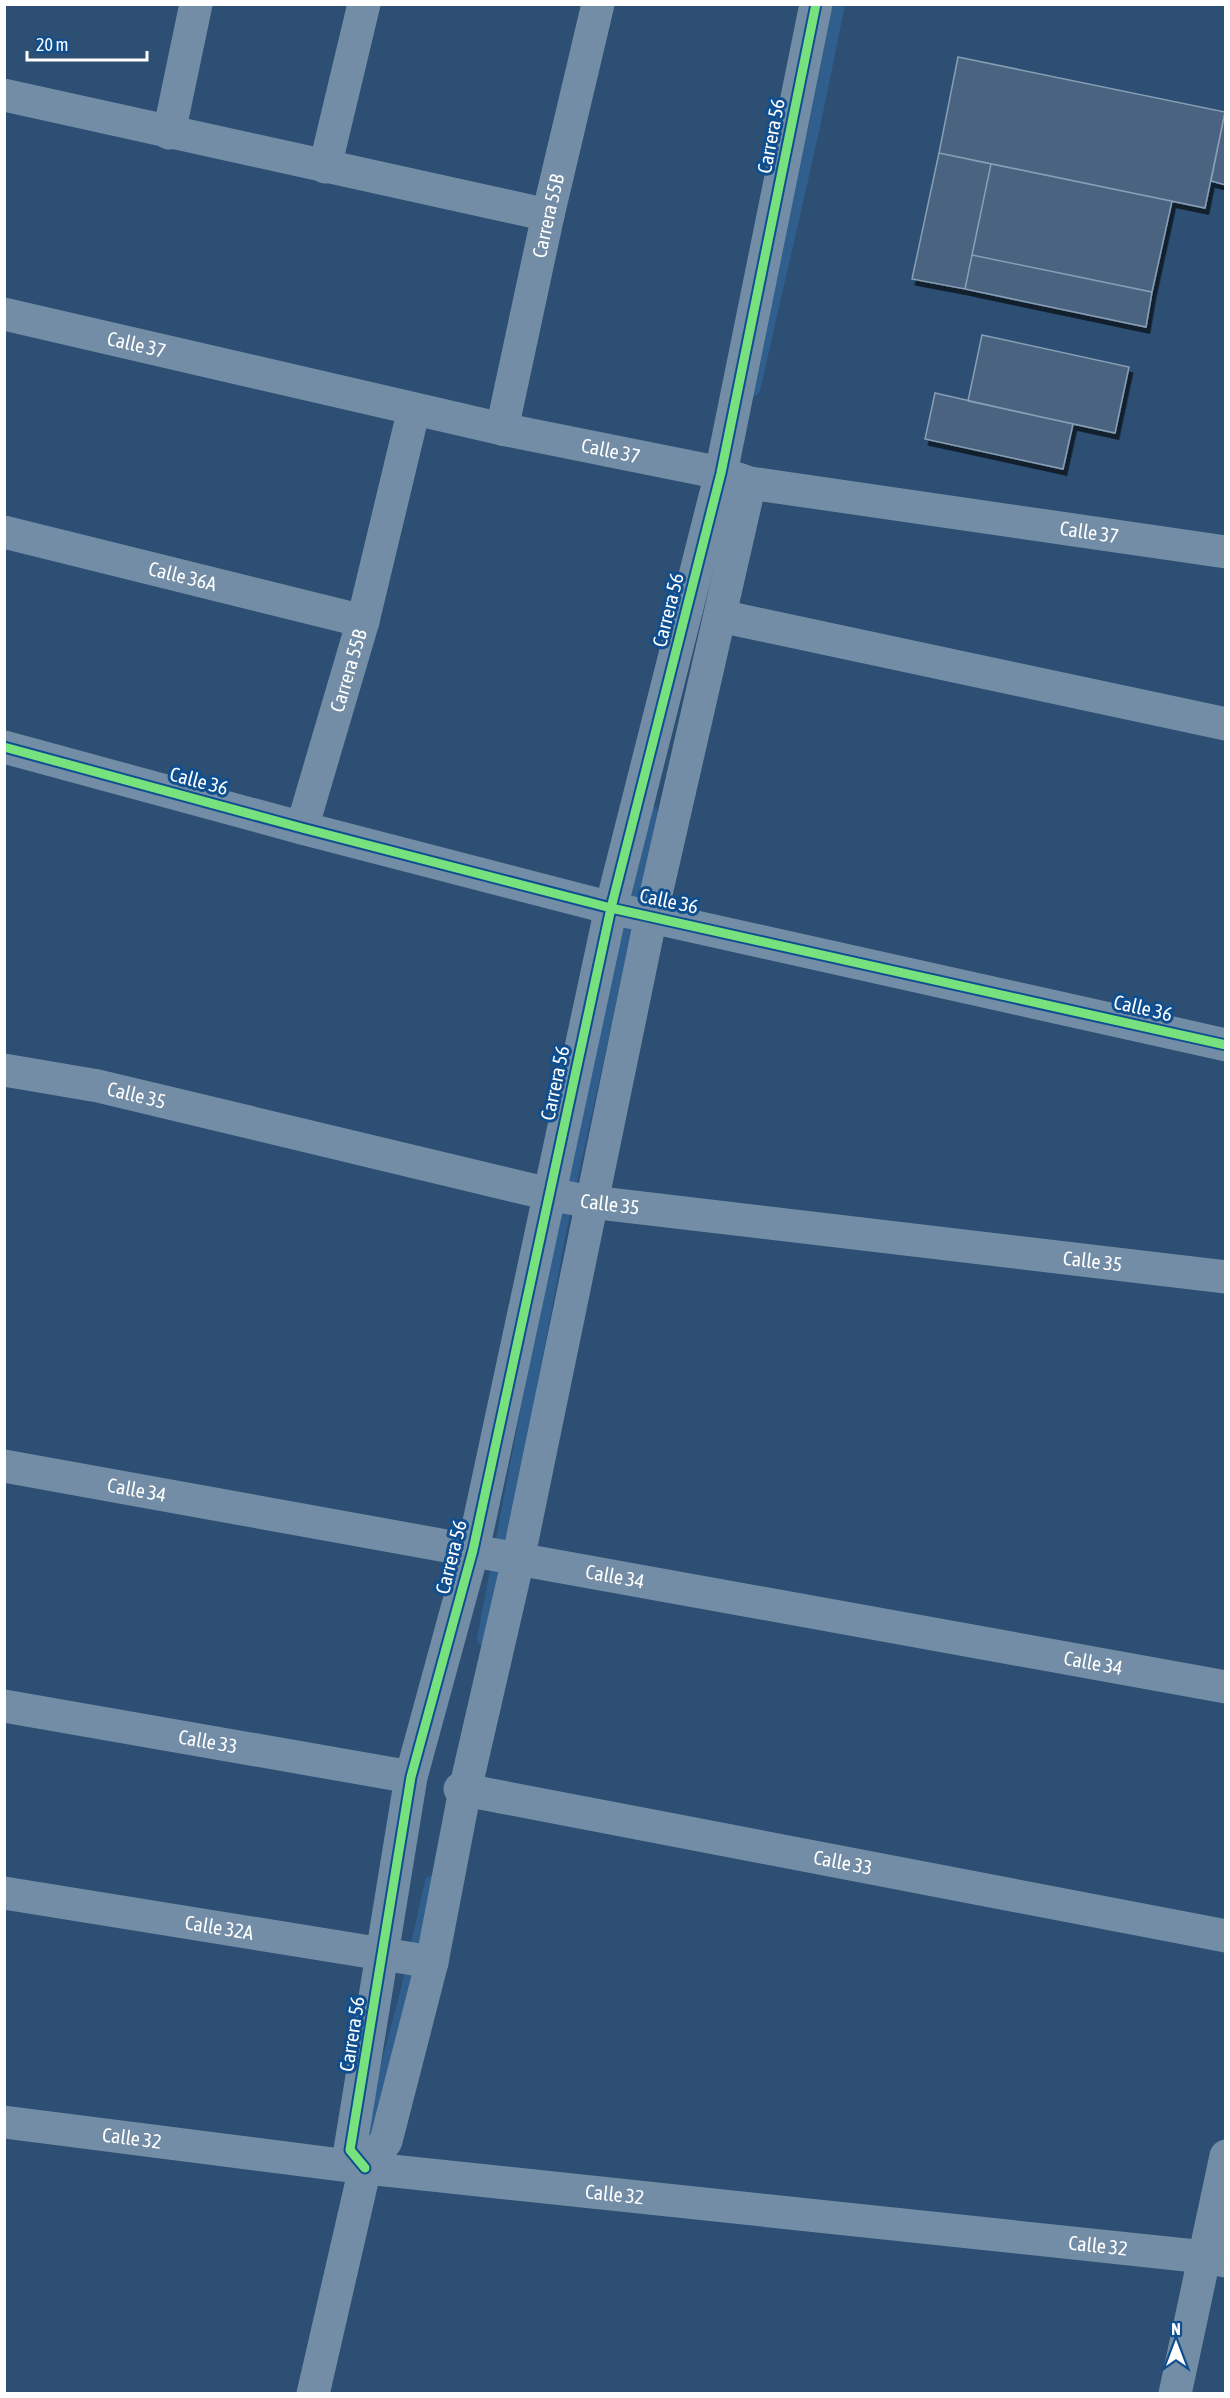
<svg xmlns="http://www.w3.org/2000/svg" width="1230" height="2398" font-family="'Asap Condensed',sans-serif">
	<defs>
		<filter id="shadow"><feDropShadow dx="3.5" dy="6" stdDeviation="0" flood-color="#0009"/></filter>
	</defs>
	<rect width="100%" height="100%" fill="#2c4f73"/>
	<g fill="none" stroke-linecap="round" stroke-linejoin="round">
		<path stroke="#315f8d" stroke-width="12" d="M754,390L814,127L839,4
			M483,1639L563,1218L652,812
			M366,2144L406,1993L431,1882"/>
	</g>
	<path fill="#486481" stroke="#889eb4" stroke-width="1.5" filter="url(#shadow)" d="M958,57L1225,112L1205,208L939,153Z
		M1225,112H1226V185L1211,181Z
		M939,153L991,164L965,289L912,279Z
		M991,164L1172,201L1152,292L972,255Z
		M972,255L1152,292L1146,327L965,289Z
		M982,335L1129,367L1115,433L968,401Z
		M935,393L1073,424L1063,469L925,439Z"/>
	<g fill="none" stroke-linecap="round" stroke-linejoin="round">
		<g stroke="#738da6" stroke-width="33">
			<path d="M4,95L548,215"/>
			<path d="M169,133L196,4"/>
			<path d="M325,167L364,4"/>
			<path id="s1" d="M4,314L502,429L721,473L750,483L1226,552"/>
			<path id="s2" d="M502,429L548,215L598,4"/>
			<path id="s3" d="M4,532L363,621"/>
			<path d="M720,616L1226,724"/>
			<path d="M4,747L302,828L611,908L1226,1045"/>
			<path id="s4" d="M302,828L363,621L414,409"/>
			<path id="s5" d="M4,1070L98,1086L549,1194L591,1202L1226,1277"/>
			<path id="s6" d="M4,1466L1226,1687"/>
			<path id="s7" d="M4,1706L411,1777"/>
			<path id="s8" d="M460,1789L1226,1936"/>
			<path id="s9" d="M4,1893L432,1962"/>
			<path id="s10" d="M4,2122L365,2168L1205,2257L1226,2261"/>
			<path d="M365,2168L350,2150L411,1777L473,1550L611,908L721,473L816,4"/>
			<path d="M313,2394L365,2168L386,2141L432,1962L465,1790L518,1560L651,916L750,483"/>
			<path d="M1175,2394L1226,2156"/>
		</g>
		<defs>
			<path id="cycleway" d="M4,747L302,828L611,908L1226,1045
				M365,2168L350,2150L411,1777L473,1550L611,908L721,473L816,4"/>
		</defs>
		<use href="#cycleway" stroke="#0f4f90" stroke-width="13"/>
		<use href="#cycleway" stroke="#77e17e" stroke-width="9"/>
	</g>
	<g text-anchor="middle" stroke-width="6" stroke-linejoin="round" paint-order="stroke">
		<g font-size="20" fill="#fff" stroke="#0f4f90">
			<text transform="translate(771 136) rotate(-79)" y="7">Carrera 56</text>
			<text dy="7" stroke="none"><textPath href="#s2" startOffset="218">Carrera 55B</textPath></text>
			<text dy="7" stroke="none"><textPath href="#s1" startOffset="136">Calle 37</textPath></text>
			<text dy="7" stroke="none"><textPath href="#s1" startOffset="622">Calle 37</textPath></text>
			<text dy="7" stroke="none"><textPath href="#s1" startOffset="1108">Calle 37</textPath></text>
			<text dy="7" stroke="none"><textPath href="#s3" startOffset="184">Calle 36A</textPath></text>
			<text transform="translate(668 610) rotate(-76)" y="7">Carrera 56</text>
			<text dy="7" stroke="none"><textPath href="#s4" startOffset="164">Carrera 55B</textPath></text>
			<text transform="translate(199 781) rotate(15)" y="7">Calle 36</text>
			<text transform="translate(669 901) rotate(12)" y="7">Calle 36</text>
			<text transform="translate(1143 1008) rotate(13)" y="7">Calle 36</text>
			<text transform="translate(555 1083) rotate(-78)" y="7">Carrera 56</text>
			<text dy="7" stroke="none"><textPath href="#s5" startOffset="135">Calle 35</textPath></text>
			<text dy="7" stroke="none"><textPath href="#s5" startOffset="621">Calle 35</textPath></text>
			<text dy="7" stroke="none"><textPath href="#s5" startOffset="1107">Calle 35</textPath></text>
			<text dy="7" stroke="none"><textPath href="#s6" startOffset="135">Calle 34</textPath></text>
			<text transform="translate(451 1557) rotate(-76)" y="7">Carrera 56</text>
			<text dy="7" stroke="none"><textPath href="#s6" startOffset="621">Calle 34</textPath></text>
			<text dy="7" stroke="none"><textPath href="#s6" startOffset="1107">Calle 34</textPath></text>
			<text dy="7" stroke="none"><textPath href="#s7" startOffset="207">Calle 33</textPath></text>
			<text dy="7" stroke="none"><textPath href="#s8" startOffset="390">Calle 33</textPath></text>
			<text dy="7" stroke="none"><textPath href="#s9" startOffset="218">Calle 32A</textPath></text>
			<text transform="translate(352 2034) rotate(-81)" y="7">Carrera 56</text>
			<text dy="7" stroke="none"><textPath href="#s10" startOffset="129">Calle 32</textPath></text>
			<text dy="7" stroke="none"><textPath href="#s10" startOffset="615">Calle 32</textPath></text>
			<text dy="7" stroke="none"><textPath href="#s10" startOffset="1101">Calle 32</textPath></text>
		</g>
	</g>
	<rect width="1230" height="2398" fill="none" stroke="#ffffff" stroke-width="12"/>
	<g transform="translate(1176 2344)" stroke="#0f4f90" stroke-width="4.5" paint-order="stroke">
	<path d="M0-4.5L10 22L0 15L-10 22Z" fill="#ffffff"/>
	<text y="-9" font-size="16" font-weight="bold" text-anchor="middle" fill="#ffffff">N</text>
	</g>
	<path d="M27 51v9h120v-9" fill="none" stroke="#ffffff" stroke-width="3"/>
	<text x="36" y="51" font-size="18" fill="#ffffff" stroke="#0f4f90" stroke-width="4.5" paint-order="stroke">20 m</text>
</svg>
